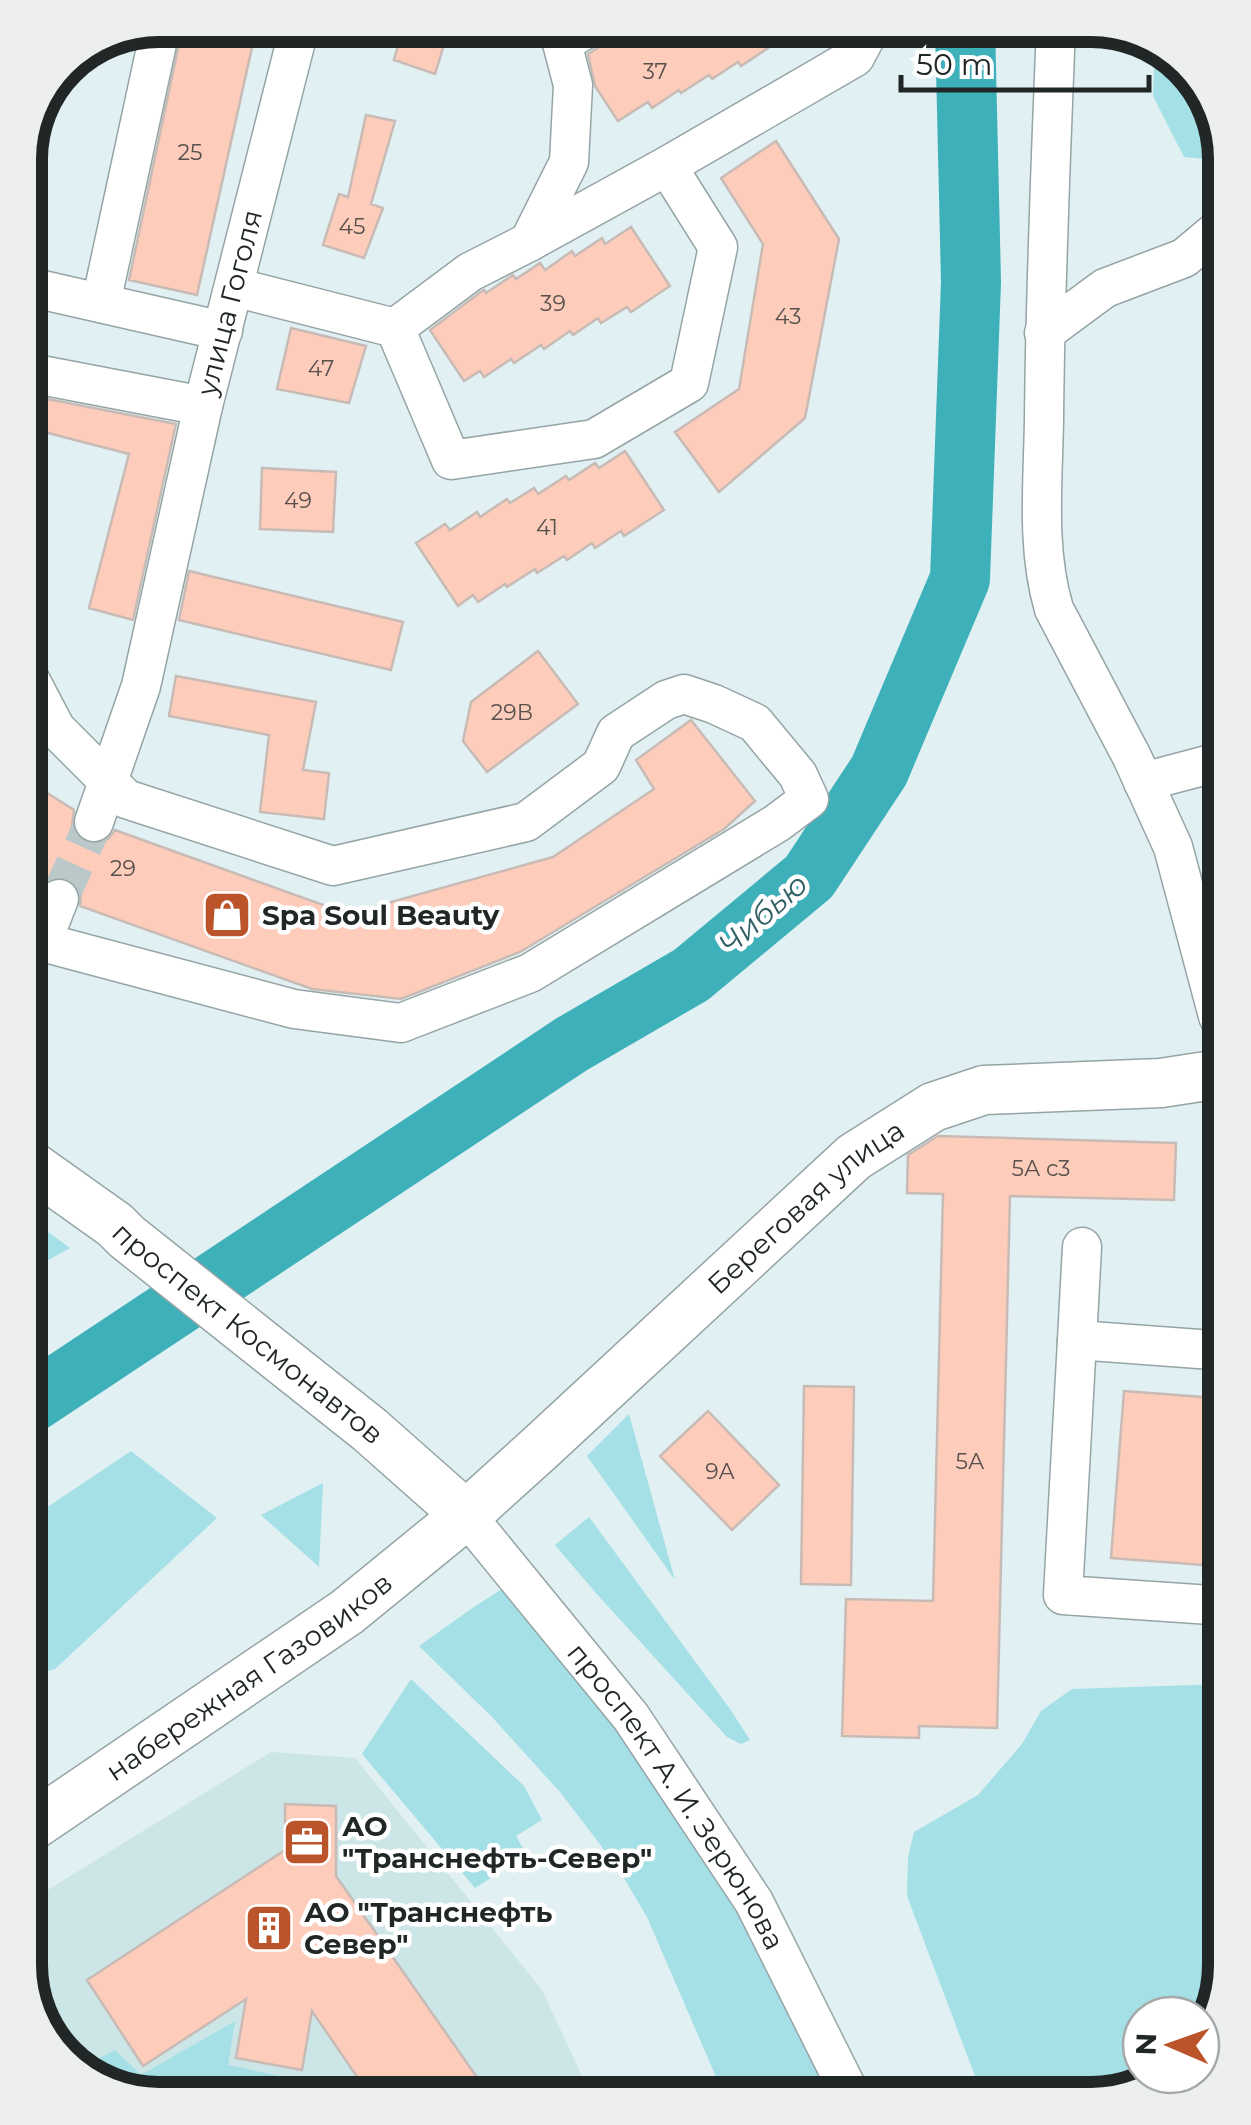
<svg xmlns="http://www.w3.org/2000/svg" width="1251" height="2125" font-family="Montserrat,sans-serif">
	<rect width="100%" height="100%" fill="#e1f0f2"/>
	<path fill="#cce5e7" d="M 271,1752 L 355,1758 L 542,1990 L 593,2100 L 151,2100 L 85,2078 L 39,2025 L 25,1966 L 25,1904 Z"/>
	<path fill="#a4e0e6" d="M 1155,44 L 1167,48 L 1212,100 L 1226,161 L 1184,157 L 1153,96 Z
		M 25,1215 L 70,1248 L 25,1273 Z
		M 629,1414 L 675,1580 L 587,1456 Z
		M 131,1451 L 217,1518 L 55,1669 L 25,1677 L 25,1522 Z
		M 323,1483 L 323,1484 L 319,1567 L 261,1515 Z
		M 589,1517 L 730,1709 L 750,1740 L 741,1744 L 727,1737 L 595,1592 L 555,1545 Z
		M 505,1587 L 610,1714 L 730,1897 L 829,2081 L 830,2100 L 726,2100 L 647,1917 L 618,1868 L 560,1792 L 491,1716 L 419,1646 L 471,1609 Z
		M 411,1679 L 524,1786 L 542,1820 L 516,1836 L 527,1855 L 475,1888 L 362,1754 Z
		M 1226,1684 L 1226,1966 L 1204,2040 L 1201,2042 L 1201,2015 L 1141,2015 L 1141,2075 L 1164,2075 L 1151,2086 L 1092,2100 L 984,2100 L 907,1896 L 908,1857 L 914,1832 L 978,1795 L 1022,1744 L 1041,1711 L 1072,1689 Z
		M 235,2021 L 228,2065 L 295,2079 L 282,2100 L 195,2100 L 184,2076 L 141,2097 L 91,2080 L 84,2066 L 115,2050 L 141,2075 Z"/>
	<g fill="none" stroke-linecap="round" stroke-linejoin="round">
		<path stroke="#3db0ba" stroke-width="60" d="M 25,1407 L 572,1044 L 691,975 L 809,877 L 879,771 L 960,579 L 971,282 L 965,25"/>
	</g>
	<path fill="#fdccbb" stroke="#c8bbb6" stroke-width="2.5" d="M 183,25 L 257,25 L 197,295 L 129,280 Z
		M 404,25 L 450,25 L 435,74 L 394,60 Z
		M 641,25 L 803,25 L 741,66 L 738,62 L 712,79 L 709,75 L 681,93 L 679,90 L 652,108 L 648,102 L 618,121 L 595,86 L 588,54 L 604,44 L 619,30 L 624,37 Z
		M 366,115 L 395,121 L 371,204 L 383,208 L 364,258 L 323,245 L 339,194 L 348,197 Z
		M 776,141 L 839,239 L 805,418 L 719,492 L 675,432 L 739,389 L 763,244 L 721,178 Z
		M 631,227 L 670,286 L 631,312 L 627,307 L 601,323 L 598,318 L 573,335 L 570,331 L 544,349 L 541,345 L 514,363 L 511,359 L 484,377 L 480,371 L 464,381 L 430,330 L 482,291 L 484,290 L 486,293 L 513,275 L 516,279 L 540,263 L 545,270 L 572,251 L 575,256 L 602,238 L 605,244 Z
		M 291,328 L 366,346 L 349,403 L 277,389 Z
		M 37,397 L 176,424 L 133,620 L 89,608 L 129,454 L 29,428 Z
		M 625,451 L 664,510 L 624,536 L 621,531 L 595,548 L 592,543 L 567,560 L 564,556 L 537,573 L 535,569 L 507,587 L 505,584 L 478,602 L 473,595 L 458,606 L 416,543 L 445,524 L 450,530 L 477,512 L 480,517 L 507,499 L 510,503 L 534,488 L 538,494 L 566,476 L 569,480 L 595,463 L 599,468 Z
		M 262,468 L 336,472 L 333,532 L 260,529 Z
		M 189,571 L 403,622 L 391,670 L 179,620 Z
		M 538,651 L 578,704 L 487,772 L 463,741 L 471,702 Z
		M 176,676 L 316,702 L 303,770 L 329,773 L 324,819 L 260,812 L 269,735 L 169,716 Z
		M 691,720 L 755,801 L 724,829 L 520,952 L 401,999 L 312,989 L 80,906 L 81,895 L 77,886 L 66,878 L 55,877 L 46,881 L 40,888 L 25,879 L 25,779 L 74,810 L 72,827 L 78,837 L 86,843 L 99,844 L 109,838 L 115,830 L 348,914 L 553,857 L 654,789 L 636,760 Z
		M 938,1136 L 1176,1143 L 1174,1200 L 1010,1196 L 997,1728 L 919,1726 L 919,1738 L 842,1736 L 846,1599 L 933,1601 L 943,1194 L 907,1193 L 908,1155 Z
		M 804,1386 L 854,1387 L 851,1585 L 801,1584 Z
		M 1124,1391 L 1216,1398 L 1210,1478 L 1226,1479 L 1226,1525 L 1206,1524 L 1203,1565 L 1111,1558 Z
		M 708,1411 L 779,1485 L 732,1530 L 660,1456 Z
		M 285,1804 L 336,1806 L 336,1876 L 483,2086 L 470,2100 L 373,2100 L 312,2011 L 302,2070 L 236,2058 L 246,1999 L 143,2066 L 87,1980 L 285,1850 Z"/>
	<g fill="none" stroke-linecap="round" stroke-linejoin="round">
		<path stroke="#bbc8c9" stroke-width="38" stroke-dasharray="38 19" stroke-linecap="butt" d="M 59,899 L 94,822"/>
		<g stroke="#95a4a5" stroke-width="41">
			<g id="minor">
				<path d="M 1056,25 C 1051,157 1045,289 1044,420 C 1043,483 1036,549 1054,609 L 1132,757 L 1173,847 L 1218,1016 L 1226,1032"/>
				<path d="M 529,242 L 667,166"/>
				<path d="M 25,286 L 223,331"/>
				<path d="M 234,287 L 395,328 L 470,272 L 529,242 L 569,162 L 573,85 L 562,43 L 593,25"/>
				<path d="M 101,303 L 161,25"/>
				<path d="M 395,328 L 451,460 L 594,439 L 689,383 L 718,247 L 667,166 L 855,57 L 872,25"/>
				<path d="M 1044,333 L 1105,288 L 1184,258 L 1226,223"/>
				<path id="s1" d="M 25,372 L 203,406 L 300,25"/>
				<path d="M 1143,782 L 1226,760"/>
				<path d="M 94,822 L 141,686 L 203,406"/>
				<path d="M 25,935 L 42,942 L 294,1009 L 401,1023 L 530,973 L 777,823 L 809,799 L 798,775 L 755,723 L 714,704 L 684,694 L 666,700 L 616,733 L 601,766 L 526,822 L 333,866 L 126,799 L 56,729 L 25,670"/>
				<path d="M 42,942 L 59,899"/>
				<path d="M 1077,1340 L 1082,1247"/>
				<path id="s2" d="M 466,1515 L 631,1717 L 754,1902 L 853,2100"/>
				<path d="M 1226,1606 L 1063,1595 L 1077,1340 L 1226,1351"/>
			</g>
		</g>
		<g stroke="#95a4a5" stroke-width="51">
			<g id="major">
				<path id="s3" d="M 25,1161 L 115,1225 L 127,1237 L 370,1430 L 466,1515"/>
				<path id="s4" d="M 25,1831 L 347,1612 L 466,1515 L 540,1448 L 854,1157 L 933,1107 L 984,1090 L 1161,1083 L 1226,1073"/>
			</g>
		</g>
		<use href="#minor" stroke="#fff" stroke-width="38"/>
		<use href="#major" stroke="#fff" stroke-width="48"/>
	</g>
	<defs>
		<g id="shop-square" transform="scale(2.5)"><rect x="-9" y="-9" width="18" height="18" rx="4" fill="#bb532b" stroke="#fff"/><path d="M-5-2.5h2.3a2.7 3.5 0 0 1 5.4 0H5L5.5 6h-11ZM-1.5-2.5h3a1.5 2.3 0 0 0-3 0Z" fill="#fff"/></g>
		<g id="office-square" transform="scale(2.5)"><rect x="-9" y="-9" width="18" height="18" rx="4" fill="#bb532b" stroke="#fff"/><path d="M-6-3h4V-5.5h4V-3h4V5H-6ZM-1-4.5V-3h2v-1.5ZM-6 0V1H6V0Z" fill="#fff"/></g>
		<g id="building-square" transform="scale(2.5)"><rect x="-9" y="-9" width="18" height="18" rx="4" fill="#bb532b" stroke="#fff"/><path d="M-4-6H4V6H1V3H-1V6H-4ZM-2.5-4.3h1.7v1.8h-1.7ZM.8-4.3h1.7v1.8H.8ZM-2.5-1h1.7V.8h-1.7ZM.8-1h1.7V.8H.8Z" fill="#fff"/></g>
	</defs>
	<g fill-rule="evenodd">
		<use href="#shop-square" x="227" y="915"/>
		<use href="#office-square" x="307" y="1842"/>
		<use href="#building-square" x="269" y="1928"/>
	</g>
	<g text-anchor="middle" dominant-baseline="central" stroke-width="9" stroke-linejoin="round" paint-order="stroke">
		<g font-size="22" fill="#58504c">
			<text x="655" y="71">37</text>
			<text x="190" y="152">25</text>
			<text x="352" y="226">45</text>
			<text x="553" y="303">39</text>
			<text x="788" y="316">43</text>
			<text x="321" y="368">47</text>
			<text x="298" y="500">49</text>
			<text x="547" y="527">41</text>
			<text x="512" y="712">29В</text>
			<text x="123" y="868">29</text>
			<text x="1041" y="1168">5А с3</text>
			<text x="970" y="1461">5А</text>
			<text x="720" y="1471">9А</text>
		</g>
		<g font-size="28" fill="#212727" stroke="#fff">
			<text stroke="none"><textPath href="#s1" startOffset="288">улица Гоголя</textPath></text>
			<text stroke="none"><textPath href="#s4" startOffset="1002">Береговая улица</textPath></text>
			<text stroke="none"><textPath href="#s3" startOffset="282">проспект Космонавтов</textPath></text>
			<text stroke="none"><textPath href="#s4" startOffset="272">набережная Газовиков</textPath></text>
			<text stroke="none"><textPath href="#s2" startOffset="352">проспект А. И. Зерюнова</textPath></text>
		</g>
		<g font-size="28" font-weight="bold" fill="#212727" stroke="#fff" text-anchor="start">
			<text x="262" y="915">Spa Soul Beauty</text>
			<text x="342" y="1826">АО<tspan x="342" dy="32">"Транснефть-Север"</tspan></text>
			<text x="304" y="1912">АО "Транснефть<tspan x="304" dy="32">Север"</tspan></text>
		</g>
		<g font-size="30" font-style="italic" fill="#306064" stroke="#fff">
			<text transform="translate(763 914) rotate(-41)">Чибью</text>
		</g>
	</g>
	<path d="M0 0H1251V2125H0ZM159 42H1091A117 117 0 0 1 1208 159V1965A117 117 0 0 1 1091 2082H159A117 117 0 0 1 42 1965V159A117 117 0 0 1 159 42Z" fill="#edeeee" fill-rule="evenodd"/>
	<path fill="none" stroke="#212727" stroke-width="12" d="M159 42H1091A117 117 0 0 1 1208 159V1965A117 117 0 0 1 1091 2082H159A117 117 0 0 1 42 1965V159A117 117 0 0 1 159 42Z"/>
	<g transform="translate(1171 2045) rotate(272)"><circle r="48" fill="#ffffff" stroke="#a6a9a9" stroke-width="2.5"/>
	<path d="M0-8L18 38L0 25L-18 38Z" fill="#bb532b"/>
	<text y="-15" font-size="28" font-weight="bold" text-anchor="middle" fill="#212727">N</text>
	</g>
	<path d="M901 75v15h248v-15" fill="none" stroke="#212727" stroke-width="5"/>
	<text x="916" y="75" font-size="30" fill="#212727" stroke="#ffffff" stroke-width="8" paint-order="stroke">50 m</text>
</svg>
